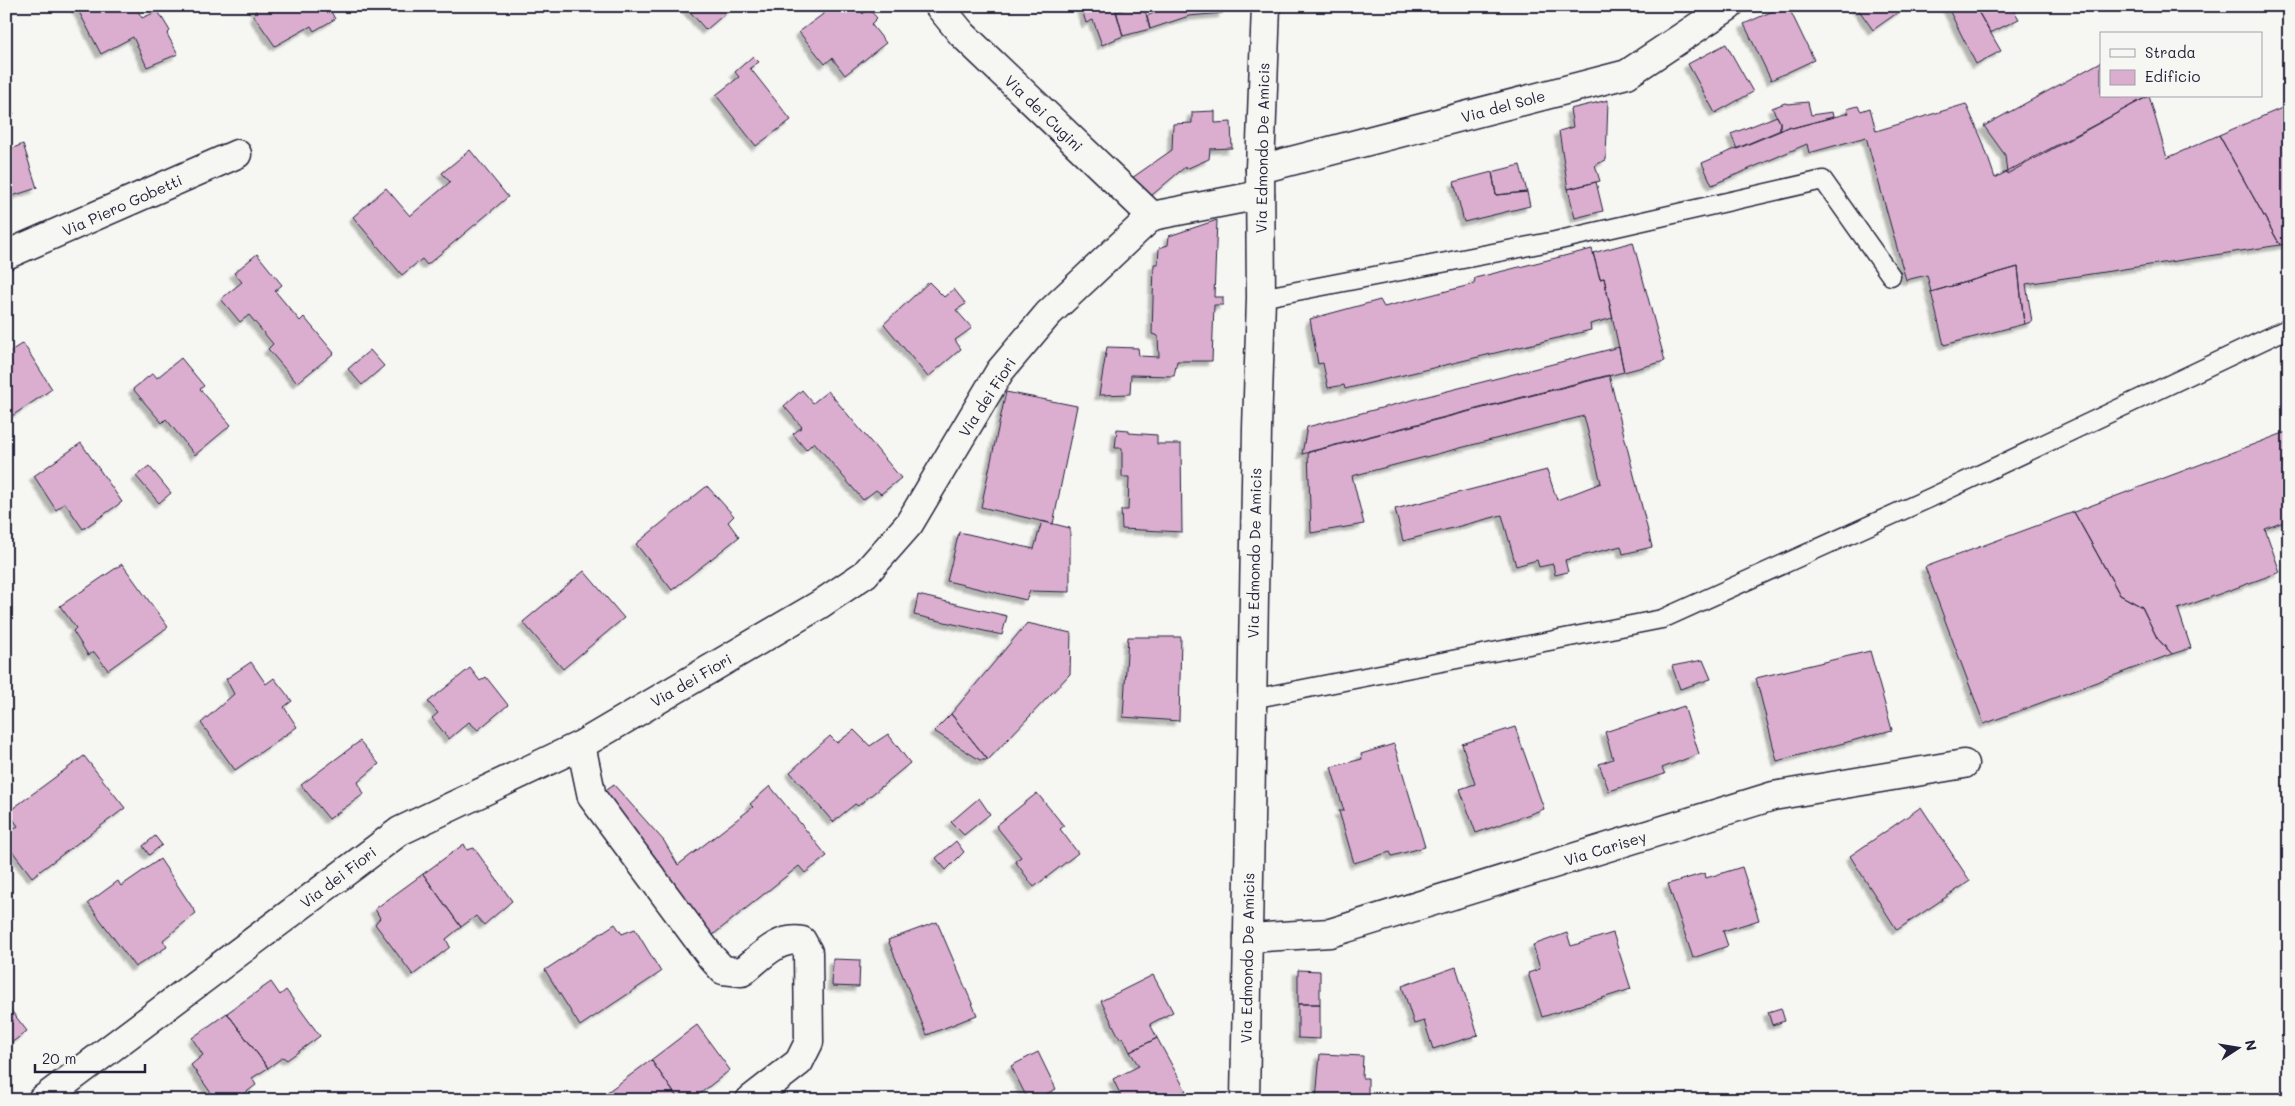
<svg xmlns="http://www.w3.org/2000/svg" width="2295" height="1106" font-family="Mali,sans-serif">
	<defs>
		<filter id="shadow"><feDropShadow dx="-4.5" dy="4.5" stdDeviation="1" flood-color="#0004"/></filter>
	</defs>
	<rect width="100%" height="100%" fill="#f6f6f2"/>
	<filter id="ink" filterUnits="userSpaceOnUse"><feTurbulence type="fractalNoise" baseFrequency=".02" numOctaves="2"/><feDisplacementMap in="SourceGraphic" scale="10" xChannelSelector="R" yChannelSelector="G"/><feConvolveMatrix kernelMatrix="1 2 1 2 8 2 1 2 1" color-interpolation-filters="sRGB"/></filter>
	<g filter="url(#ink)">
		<path fill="#dbaed0" stroke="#22223b" filter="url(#shadow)" d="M 76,6 L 135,6 L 142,18 L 158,11 L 170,31 L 167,34 L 178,54 L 147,67 L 133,37 L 101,54 Z
			M 253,6 L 328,6 L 335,19 L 314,31 L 311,26 L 275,46 L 254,16 L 257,13 Z
			M 685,6 L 734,6 L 706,30 Z
			M 834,6 L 856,6 L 863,14 L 868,8 L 877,18 L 871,24 L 886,43 L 845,75 L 832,58 L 825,64 L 799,32 Z
			M 1081,6 L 1115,6 L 1123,36 L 1102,45 L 1093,20 L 1086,23 Z
			M 1133,6 L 1144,6 L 1150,29 L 1123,36 L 1116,12 Z
			M 1169,6 L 1175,9 L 1188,8 L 1188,6 L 1223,6 L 1223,13 L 1189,16 L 1150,29 L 1147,16 Z
			M 1784,6 L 1788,6 L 1814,60 L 1771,80 L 1744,24 Z
			M 1856,6 L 1907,6 L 1873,30 Z
			M 1947,6 L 1975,6 L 2001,51 L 1976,64 Z
			M 1975,6 L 2011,6 L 2019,19 L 1990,33 Z
			M 1726,44 L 1753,92 L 1715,113 L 1688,64 Z
			M 753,56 L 759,62 L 750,68 L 791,120 L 756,146 L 716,95 L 739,77 L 735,72 Z
			M 2101,62 L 2101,96 L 2148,96 L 2007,174 L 2005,155 L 1984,126 Z
			M 2149,96 L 2167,158 L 2219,135 L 2280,245 L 2026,284 L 2032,322 L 2024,324 L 2018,267 L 1931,292 L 1927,275 L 1906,280 L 1866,137 L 1809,153 L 1807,144 L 1712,185 L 1702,163 L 1790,126 L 1792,128 L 1849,113 L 1847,109 L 1858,106 L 1861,111 L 1870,108 L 1876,131 L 1966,104 L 1982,140 L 1995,178 Z
			M 6,98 L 14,114 L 6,117 Z
			M 1608,100 L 1606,160 L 1595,165 L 1600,181 L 1568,189 L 1559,131 L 1573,127 L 1570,109 Z
			M 1808,102 L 1811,115 L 1832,112 L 1833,117 L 1792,128 L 1790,126 L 1780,131 L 1780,122 L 1772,108 L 1785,103 L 1788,104 Z
			M 2289,105 L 2289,243 L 2280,245 L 2219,135 Z
			M 1215,111 L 1215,123 L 1231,122 L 1232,148 L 1210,149 L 1209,159 L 1186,169 L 1185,167 L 1151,196 L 1132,178 L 1172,150 L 1173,124 L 1192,123 L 1192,112 Z
			M 1777,116 L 1780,122 L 1780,131 L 1737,149 L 1731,134 Z
			M 23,144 L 37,188 L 6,198 L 6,151 Z
			M 470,150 L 508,197 L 427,265 L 422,259 L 402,275 L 353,217 L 386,188 L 410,216 L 450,182 L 442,173 Z
			M 1520,165 L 1527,192 L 1496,195 L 1492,172 Z
			M 1492,172 L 1496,195 L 1527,192 L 1530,206 L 1464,222 L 1454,182 Z
			M 1596,182 L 1603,211 L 1575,218 L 1568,189 Z
			M 1217,220 L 1214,297 L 1223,297 L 1223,305 L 1214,305 L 1212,361 L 1177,361 L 1174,376 L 1131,375 L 1130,394 L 1099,395 L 1107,347 L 1138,348 L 1139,356 L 1159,357 L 1158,336 L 1152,334 L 1154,264 L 1158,264 L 1159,248 L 1168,245 L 1169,236 Z
			M 1633,242 L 1665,361 L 1624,372 L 1604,278 L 1600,279 L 1593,253 Z
			M 1592,249 L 1600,279 L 1604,278 L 1613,318 L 1590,324 L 1591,330 L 1345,389 L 1344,385 L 1328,388 L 1323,363 L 1318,364 L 1310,319 L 1380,300 L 1384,307 L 1474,284 L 1475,278 Z
			M 257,254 L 282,285 L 275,291 L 300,321 L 304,317 L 334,353 L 297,383 L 268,349 L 273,344 L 249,315 L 240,322 L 221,299 L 242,282 L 234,273 Z
			M 2018,267 L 2024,324 L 1944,345 L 1931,292 Z
			M 929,282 L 944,297 L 954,289 L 966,304 L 956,310 L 972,328 L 955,340 L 961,349 L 928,377 L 884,324 Z
			M 23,343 L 52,389 L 6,420 L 6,354 Z
			M 1619,347 L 1624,372 L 1302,454 L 1307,427 Z
			M 370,350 L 384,366 L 362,385 L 348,369 Z
			M 181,358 L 204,386 L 200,389 L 231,425 L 195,455 L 166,419 L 162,423 L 133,389 L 153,373 L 157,378 Z
			M 1609,375 L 1652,547 L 1623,554 L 1621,546 L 1565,560 L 1568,572 L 1555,575 L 1553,564 L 1539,567 L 1537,560 L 1516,566 L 1502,515 L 1403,541 L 1395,509 L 1547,470 L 1557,500 L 1601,483 L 1584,416 L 1352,476 L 1364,524 L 1311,533 L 1308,452 Z
			M 802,390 L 813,403 L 828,391 L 901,478 L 881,494 L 876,490 L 863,500 L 814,442 L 806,450 L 793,434 L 802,427 L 784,406 Z
			M 1006,392 L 1077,406 L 1053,524 L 981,507 Z
			M 1117,429 L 1129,430 L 1129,433 L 1157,435 L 1157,444 L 1181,444 L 1182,532 L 1122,529 L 1121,510 L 1128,510 L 1129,477 L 1122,477 L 1122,448 L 1115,448 Z
			M 2289,431 L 2289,520 L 2265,529 L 2280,572 L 2178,609 L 2191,648 L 2172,654 L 2157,638 L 2142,607 L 2120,595 L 2074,512 Z
			M 81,443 L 122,502 L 83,529 L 65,503 L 56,510 L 34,476 Z
			M 149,466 L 171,493 L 159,503 L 136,476 Z
			M 707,486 L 734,516 L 728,522 L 739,537 L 672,590 L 636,544 Z
			M 2074,512 L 2120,595 L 2142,607 L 2157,638 L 2172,654 L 1984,724 L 1925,567 Z
			M 1042,521 L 1070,528 L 1070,592 L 1030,591 L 1026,600 L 947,581 L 959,532 L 1034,549 Z
			M 122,564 L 168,627 L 108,670 L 94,652 L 88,655 L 73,631 L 76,628 L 60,606 Z
			M 584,571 L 624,618 L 563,669 L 523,622 Z
			M 918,595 L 1007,616 L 1002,635 L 914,615 Z
			M 1027,623 L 1071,633 L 1070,674 L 988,760 L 951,714 Z
			M 1128,637 L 1181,637 L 1179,721 L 1123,717 Z
			M 1870,651 L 1892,730 L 1777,761 L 1756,678 Z
			M 1703,660 L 1711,679 L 1680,689 L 1672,666 Z
			M 251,662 L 266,684 L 274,678 L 292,701 L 284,707 L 297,727 L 235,770 L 201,723 L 234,694 L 226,679 Z
			M 470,668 L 480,681 L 486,677 L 508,705 L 478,730 L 469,722 L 449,739 L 432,718 L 438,713 L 428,702 Z
			M 1684,706 L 1699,754 L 1662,768 L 1665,774 L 1609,791 L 1599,764 L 1613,759 L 1605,732 Z
			M 951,714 L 988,760 L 980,760 L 934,731 Z
			M 1515,727 L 1544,809 L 1476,833 L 1460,789 L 1475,784 L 1462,744 Z
			M 854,730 L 870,746 L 888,734 L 910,763 L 858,806 L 855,804 L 833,822 L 790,772 L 830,736 L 837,743 Z
			M 360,741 L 379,764 L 358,782 L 364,794 L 329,819 L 301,785 Z
			M 1394,744 L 1425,847 L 1392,856 L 1390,852 L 1354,863 L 1339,811 L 1344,811 L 1331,767 L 1362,759 L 1361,754 Z
			M 84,756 L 125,808 L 32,877 L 6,843 L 6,835 L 18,826 L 8,812 Z
			M 614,785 L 664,841 L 678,865 L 753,807 L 750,804 L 770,786 L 827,856 L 805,873 L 799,866 L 709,938 L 598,796 Z
			M 1037,793 L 1064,826 L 1060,829 L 1078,853 L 1034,887 L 1015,861 L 1021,857 L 996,826 Z
			M 979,798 L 990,814 L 964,835 L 951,822 Z
			M 1921,807 L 1970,881 L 1897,930 L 1850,856 Z
			M 155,836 L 162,845 L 149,855 L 143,846 Z
			M 956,841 L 964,852 L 946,870 L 936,858 Z
			M 464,844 L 467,850 L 474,848 L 512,901 L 484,925 L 476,916 L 461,927 L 423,874 Z
			M 160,859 L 196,913 L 163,940 L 167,947 L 135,967 L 88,903 L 118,881 L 121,886 Z
			M 1742,867 L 1759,920 L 1723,931 L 1728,946 L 1693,958 L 1668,884 L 1705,873 L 1706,878 Z
			M 423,874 L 461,927 L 446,939 L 450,947 L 413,975 L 375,924 L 380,918 L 375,909 Z
			M 937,922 L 977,1015 L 927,1035 L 888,940 Z
			M 615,924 L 622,934 L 635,929 L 661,972 L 580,1026 L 545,970 Z
			M 1567,933 L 1571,946 L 1613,933 L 1631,989 L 1542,1017 L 1528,973 L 1540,969 L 1533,945 Z
			M 833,959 L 860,960 L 859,987 L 832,986 Z
			M 1456,967 L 1478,1035 L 1433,1049 L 1424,1021 L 1414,1024 L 1402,986 Z
			M 1298,970 L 1320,971 L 1320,1004 L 1298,1004 Z
			M 1153,975 L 1173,1012 L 1150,1024 L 1157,1038 L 1130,1052 L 1123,1037 L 1120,1039 L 1101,1001 Z
			M 271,982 L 280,995 L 286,990 L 320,1036 L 287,1060 L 283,1057 L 268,1068 L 227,1013 Z
			M 6,1004 L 27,1031 L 6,1047 Z
			M 1298,1004 L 1320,1004 L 1320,1039 L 1298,1038 Z
			M 1781,1008 L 1785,1021 L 1772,1025 L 1768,1012 Z
			M 227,1013 L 268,1068 L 252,1078 L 256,1085 L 236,1100 L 216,1100 L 191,1065 L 203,1055 L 192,1038 Z
			M 697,1025 L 730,1070 L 692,1100 L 679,1100 L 651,1060 Z
			M 1157,1038 L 1186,1091 L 1168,1100 L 1123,1100 L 1113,1079 L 1139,1066 L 1130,1052 Z
			M 1038,1052 L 1056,1089 L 1034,1100 L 1028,1100 L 1011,1066 Z
			M 1320,1054 L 1363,1056 L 1362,1078 L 1368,1078 L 1368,1098 L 1361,1097 L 1361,1100 L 1316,1100 Z
			M 651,1060 L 679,1100 L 604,1100 L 602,1096 Z"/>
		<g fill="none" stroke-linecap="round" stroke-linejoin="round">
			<g stroke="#22223b" stroke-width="21">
				<path id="lane" d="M 1261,298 L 1555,241 L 1823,180 L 1891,276
					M 1252,699 L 1662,619 L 1932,497 L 2289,328"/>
			</g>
			<g stroke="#22223b" stroke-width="31">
				<path id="street" d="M 939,6 L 962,34 L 1152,216
					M 1260,169 L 1627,74 L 1729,6
					M 6,255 L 237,154
					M 581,745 L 592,797 L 711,957 L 723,970 L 742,972 C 760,958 778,936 802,941 L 808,952 L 809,1042 L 799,1062 L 750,1100
					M 1248,938 L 1330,933 L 1773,796 L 1964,764
					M 42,1100 L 400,831 L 581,745 L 819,605 L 865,574 L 909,524 L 1000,371 L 1048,314 L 1152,216 L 1260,195"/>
			</g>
			<g stroke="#22223b" stroke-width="31">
				<path id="secondary" d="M 1245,1100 L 1257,429 L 1261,298 L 1260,169 L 1266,6"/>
			</g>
			<use href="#lane" stroke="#f6f6f2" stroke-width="18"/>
			<use href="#street" stroke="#f6f6f2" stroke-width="28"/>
			<use href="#secondary" stroke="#f6f6f2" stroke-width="28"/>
		</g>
	</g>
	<g text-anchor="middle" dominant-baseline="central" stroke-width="5" stroke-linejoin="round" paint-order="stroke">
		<g font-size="15" fill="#22223b" stroke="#f6f6f2">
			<text transform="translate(1503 106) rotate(-15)">Via del Sole</text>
			<text transform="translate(1044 113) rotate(44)">Via dei Cugini</text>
			<text transform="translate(1262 148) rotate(-89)">Via Edmondo De Amicis</text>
			<text transform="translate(122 205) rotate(-24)">Via Piero Gobetti</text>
			<text transform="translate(987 397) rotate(-57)">Via dei Fiori</text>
			<text transform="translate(1254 553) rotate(-89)">Via Edmondo De Amicis</text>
			<text transform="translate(691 680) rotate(-30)">Via dei Fiori</text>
			<text transform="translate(1605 848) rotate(-17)">Via Carisey</text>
			<text transform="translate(338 877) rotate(-37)">Via dei Fiori</text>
			<text transform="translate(1247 958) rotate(-89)">Via Edmondo De Amicis</text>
		</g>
	</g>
	<rect width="2295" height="1106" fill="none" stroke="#f6f6f2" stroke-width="25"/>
	<rect x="12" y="12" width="2270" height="1081" fill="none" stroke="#22223b" stroke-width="2" filter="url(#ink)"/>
	<rect x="2100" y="32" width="162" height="65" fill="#f6f6f2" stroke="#a1a1a9"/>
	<rect x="2110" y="49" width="25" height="8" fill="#f6f6f2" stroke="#a1a1a9"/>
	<text x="2145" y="58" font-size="15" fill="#22223b">Strada</text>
	<rect x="2110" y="70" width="25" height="15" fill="#dbaed0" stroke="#a1a1a9"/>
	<text x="2145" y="82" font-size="15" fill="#22223b">Edificio</text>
	<g transform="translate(2238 1048) rotate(78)" stroke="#f6f6f2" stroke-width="4" paint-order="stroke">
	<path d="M0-4L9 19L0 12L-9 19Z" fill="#22223b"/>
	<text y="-8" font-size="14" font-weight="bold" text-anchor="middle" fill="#22223b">N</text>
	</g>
	<path d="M35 1064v8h110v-8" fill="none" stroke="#22223b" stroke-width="2.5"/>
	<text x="42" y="1064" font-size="15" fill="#22223b" stroke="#f6f6f2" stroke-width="4" paint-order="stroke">20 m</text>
</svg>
